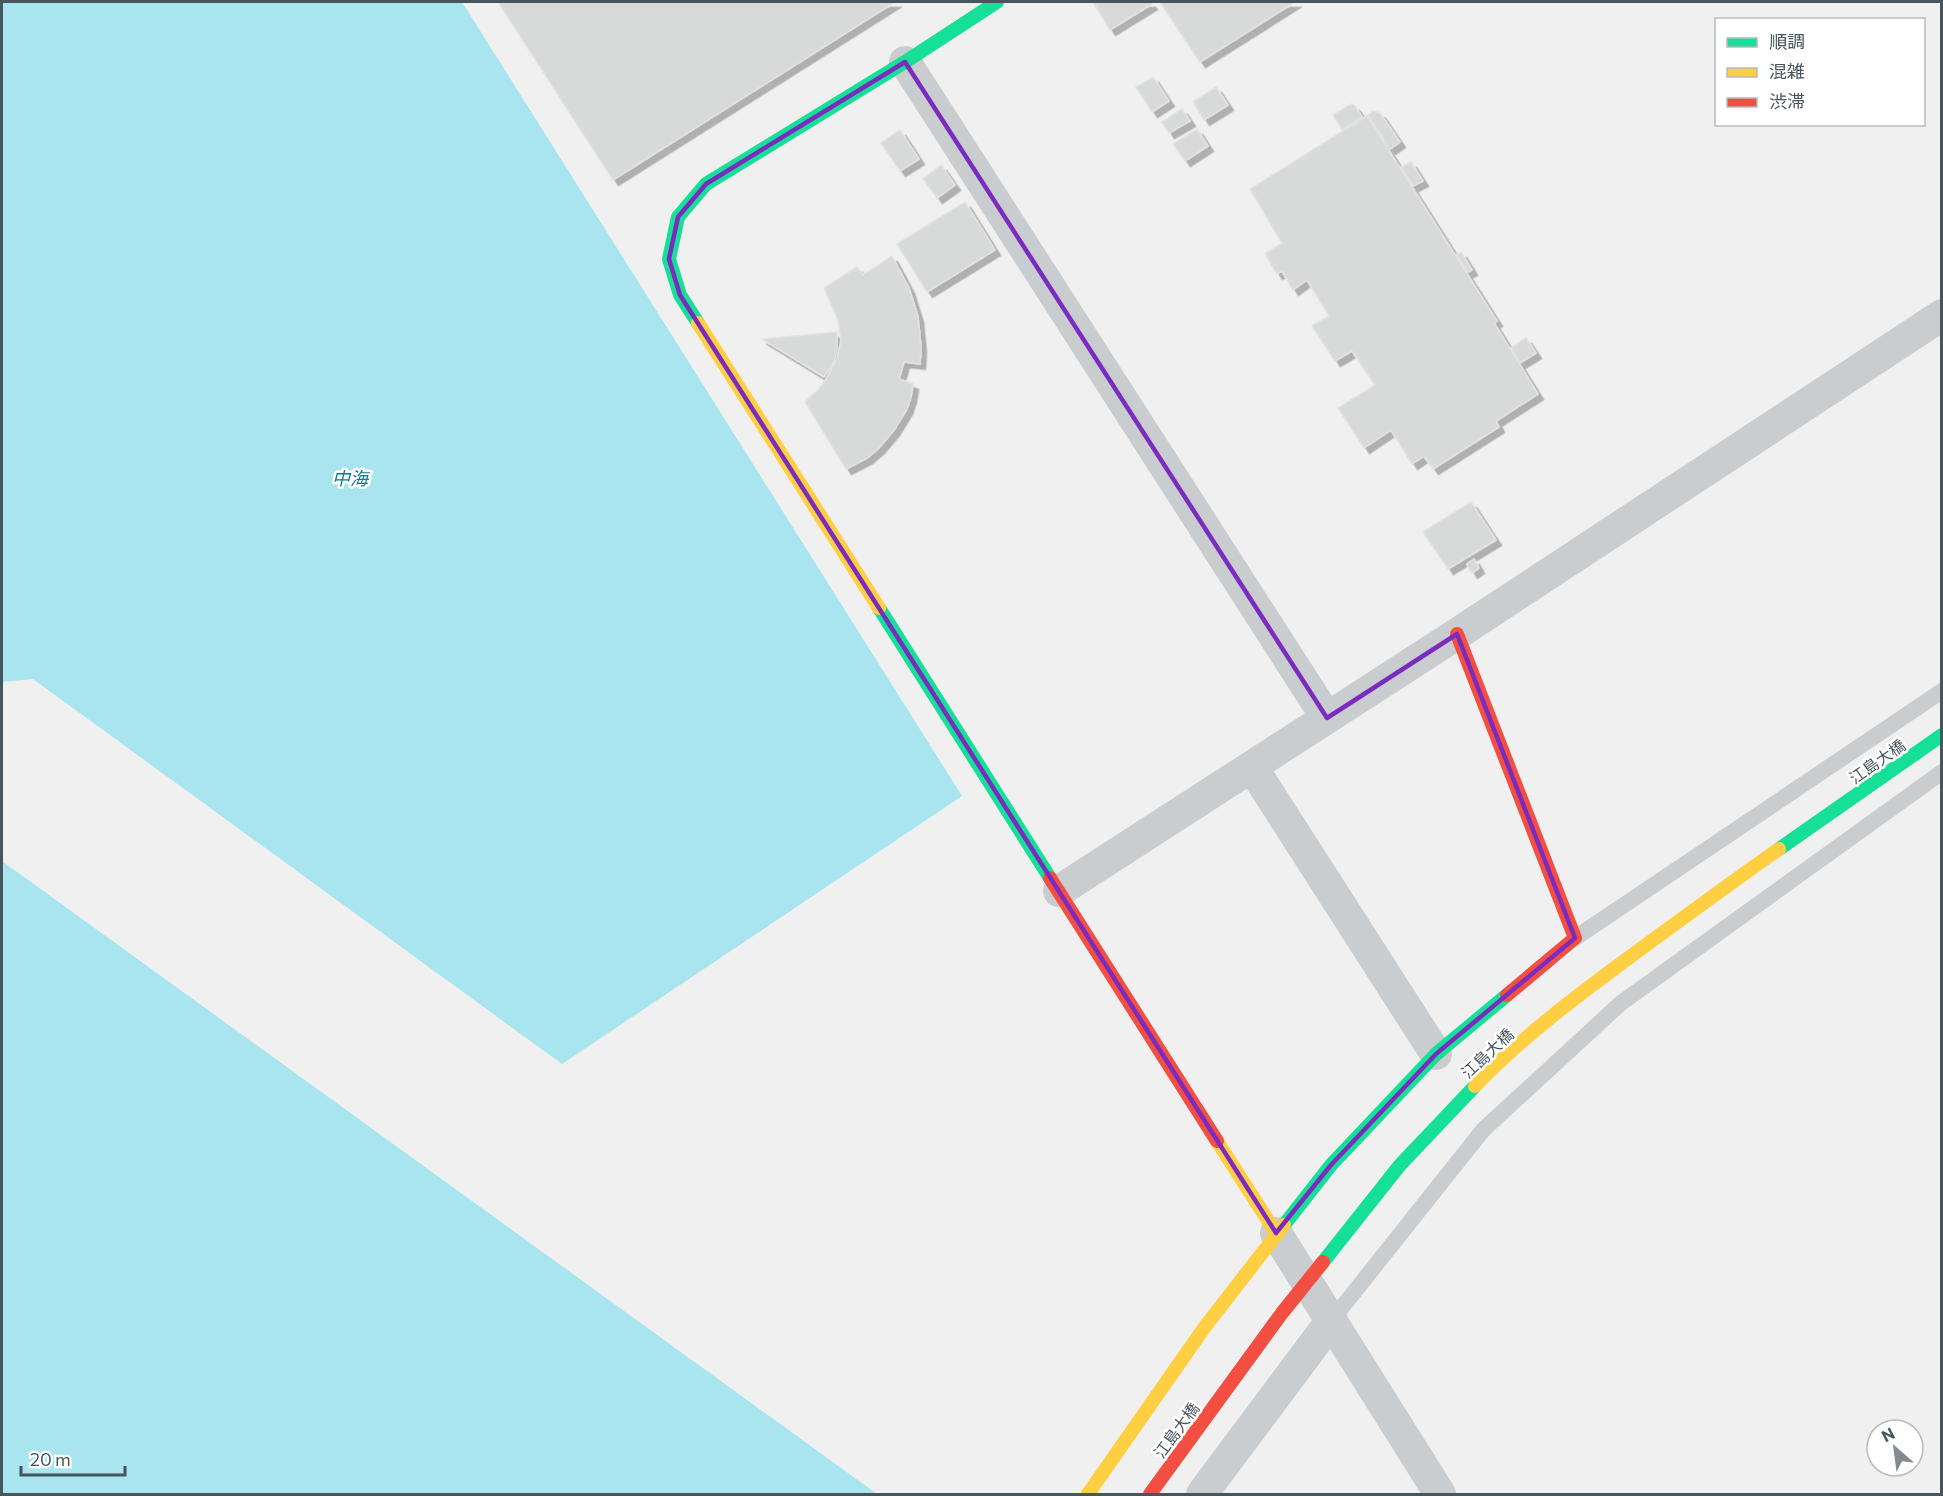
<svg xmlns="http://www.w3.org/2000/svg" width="1943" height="1496" font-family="Commissioner,'Noto Sans JP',sans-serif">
	<defs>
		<filter id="shadow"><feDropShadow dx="5.5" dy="5.5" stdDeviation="0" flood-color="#0004"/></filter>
	</defs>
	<rect width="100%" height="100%" fill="#f1f0f0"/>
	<path fill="#a9e5ef" d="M 2,2 L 462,2 L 962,796 L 562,1064 L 33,679 L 2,682 Z
		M 2,861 L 877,1494 L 2,1494 Z"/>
	<path fill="#d8d9d9" stroke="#e2e2e3" stroke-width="1.5" filter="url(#shadow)" d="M 498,2 L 895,2 L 613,180 Z
		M 1093,2 L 1150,2 L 1152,4 L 1110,30 Z
		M 1160,2 L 1295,2 L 1200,62 Z
		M 1153,77 L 1169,101 L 1152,112 L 1136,87 Z
		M 1216,87 L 1228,105 L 1204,120 L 1193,102 Z
		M 1351,104 L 1355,106 L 1362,117 L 1342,130 L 1333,115 Z
		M 1182,109 L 1190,121 L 1169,133 L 1162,122 Z
		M 1373,111 L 1380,113 L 1400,142 L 1390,149 L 1368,115 Z
		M 1367,116 L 1497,321 L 1494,323 L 1538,394 L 1496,421 L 1499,427 L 1433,469 L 1424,456 L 1412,464 L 1391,430 L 1364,448 L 1338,408 L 1375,385 L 1352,351 L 1335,361 L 1312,326 L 1329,316 L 1307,280 L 1293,290 L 1282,271 L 1277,274 L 1265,254 L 1282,243 L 1250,189 Z
		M 1197,129 L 1208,146 L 1185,161 L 1173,144 Z
		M 900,130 L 919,159 L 900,171 L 881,143 Z
		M 1411,162 L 1423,181 L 1413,186 L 1401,167 Z
		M 941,165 L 955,185 L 937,198 L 923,179 Z
		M 965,202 L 995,250 L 927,292 L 897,244 Z
		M 1461,252 L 1472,270 L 1468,272 L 1456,255 Z
		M 892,256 L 909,288 L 918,317 L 921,347 L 920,364 L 904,362 L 899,379 L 913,384 L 911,397 L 907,409 L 894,430 L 879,448 L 867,458 L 846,469 L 805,402 L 819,389 L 826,379 L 837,359 L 841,341 L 838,320 L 824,288 L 857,267 L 863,275 Z
		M 837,332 L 837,348 L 834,362 L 824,377 L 762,339 Z
		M 1526,338 L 1536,353 L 1520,363 L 1511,348 Z
		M 1471,502 L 1496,540 L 1448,569 L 1423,532 Z
		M 1474,559 L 1479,568 L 1472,573 L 1467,564 Z"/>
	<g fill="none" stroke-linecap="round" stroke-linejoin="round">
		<path stroke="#cacdcf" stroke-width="16" d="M 1575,938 L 1942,691
			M 1332,1320 L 1483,1130 L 1621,1003 L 1942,772"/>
		<path stroke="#cacdcf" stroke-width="32" d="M 905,62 L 1327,718
			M 1252,767 L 1436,1054
			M 1059,891 L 1457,634 L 1942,315
			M 1276,1233 L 1440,1494
			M 1202,1494 L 1332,1320"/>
		<path stroke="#16e098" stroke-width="14" d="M 698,323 L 680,295 L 669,259 L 678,217 L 706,184 L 905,62 L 997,2
			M 879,608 L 1050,878
			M 1284,1225 L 1331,1165 L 1436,1054 L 1507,995"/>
		<path stroke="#ffcf43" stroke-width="14" d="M 698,323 L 879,608
			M 1217,1141 L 1276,1233
			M 1088,1494 L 1204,1328 L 1284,1225"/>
		<path stroke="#f24e42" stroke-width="14" d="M 1457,634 L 1575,938 L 1507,995
			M 1050,878 L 1217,1141"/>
		<path stroke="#16e098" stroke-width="14" d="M 1779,849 L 1942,735
			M 1323,1262 L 1400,1165 L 1475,1086"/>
		<path stroke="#ffcf43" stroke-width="14" d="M 1475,1086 C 1518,1041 1569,1002 1619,965 C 1672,926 1725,887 1779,849"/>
		<path stroke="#f24e42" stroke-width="14" d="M 1150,1494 L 1282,1313 L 1323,1262"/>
	</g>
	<path fill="none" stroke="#7b2cbf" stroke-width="4.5" stroke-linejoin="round" d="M 905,62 L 1327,718 L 1457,634 L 1575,938 L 1436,1054 L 1331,1165 L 1276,1233 L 680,295 L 669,259 L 678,217 L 706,184 Z"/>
	<g text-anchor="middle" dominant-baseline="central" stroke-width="5" stroke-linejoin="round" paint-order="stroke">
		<g font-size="16" fill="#47555d" stroke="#fff">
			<text transform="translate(1877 761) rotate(-35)">江島大橋</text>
			<text transform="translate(1487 1053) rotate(-43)">江島大橋</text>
			<text transform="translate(1176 1430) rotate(-54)">江島大橋</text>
		</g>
		<g font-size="18" font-style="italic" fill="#0b7d8f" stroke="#fff">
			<text x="350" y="478">中海</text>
		</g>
	</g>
	<rect width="1943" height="1496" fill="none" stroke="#47555d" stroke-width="6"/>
	<rect x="1715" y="18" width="210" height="108" fill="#ffffff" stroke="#b5bbbe" stroke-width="1.5"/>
	<rect x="1727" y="38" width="30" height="9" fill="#16e098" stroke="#b5bbbe" stroke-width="1.5"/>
	<text x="1769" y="48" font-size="18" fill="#47555d">順調</text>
	<rect x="1727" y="68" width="30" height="9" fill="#ffcf43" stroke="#b5bbbe" stroke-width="1.5"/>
	<text x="1769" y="78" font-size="18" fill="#47555d">混雑</text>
	<rect x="1727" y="98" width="30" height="9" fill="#f24e42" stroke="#b5bbbe" stroke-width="1.5"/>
	<text x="1769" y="108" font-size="18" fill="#47555d">渋滞</text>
	<g transform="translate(1895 1448) rotate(332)"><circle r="28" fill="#ffffff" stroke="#b5bbbe" stroke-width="1.5"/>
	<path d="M0-4.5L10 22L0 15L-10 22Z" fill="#828b90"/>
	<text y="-9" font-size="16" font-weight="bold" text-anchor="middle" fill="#47555d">N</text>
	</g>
	<path d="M21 1466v9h104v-9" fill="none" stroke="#47555d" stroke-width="3"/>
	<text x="30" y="1466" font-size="18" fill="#47555d" stroke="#ffffff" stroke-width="4.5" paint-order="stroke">20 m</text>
</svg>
